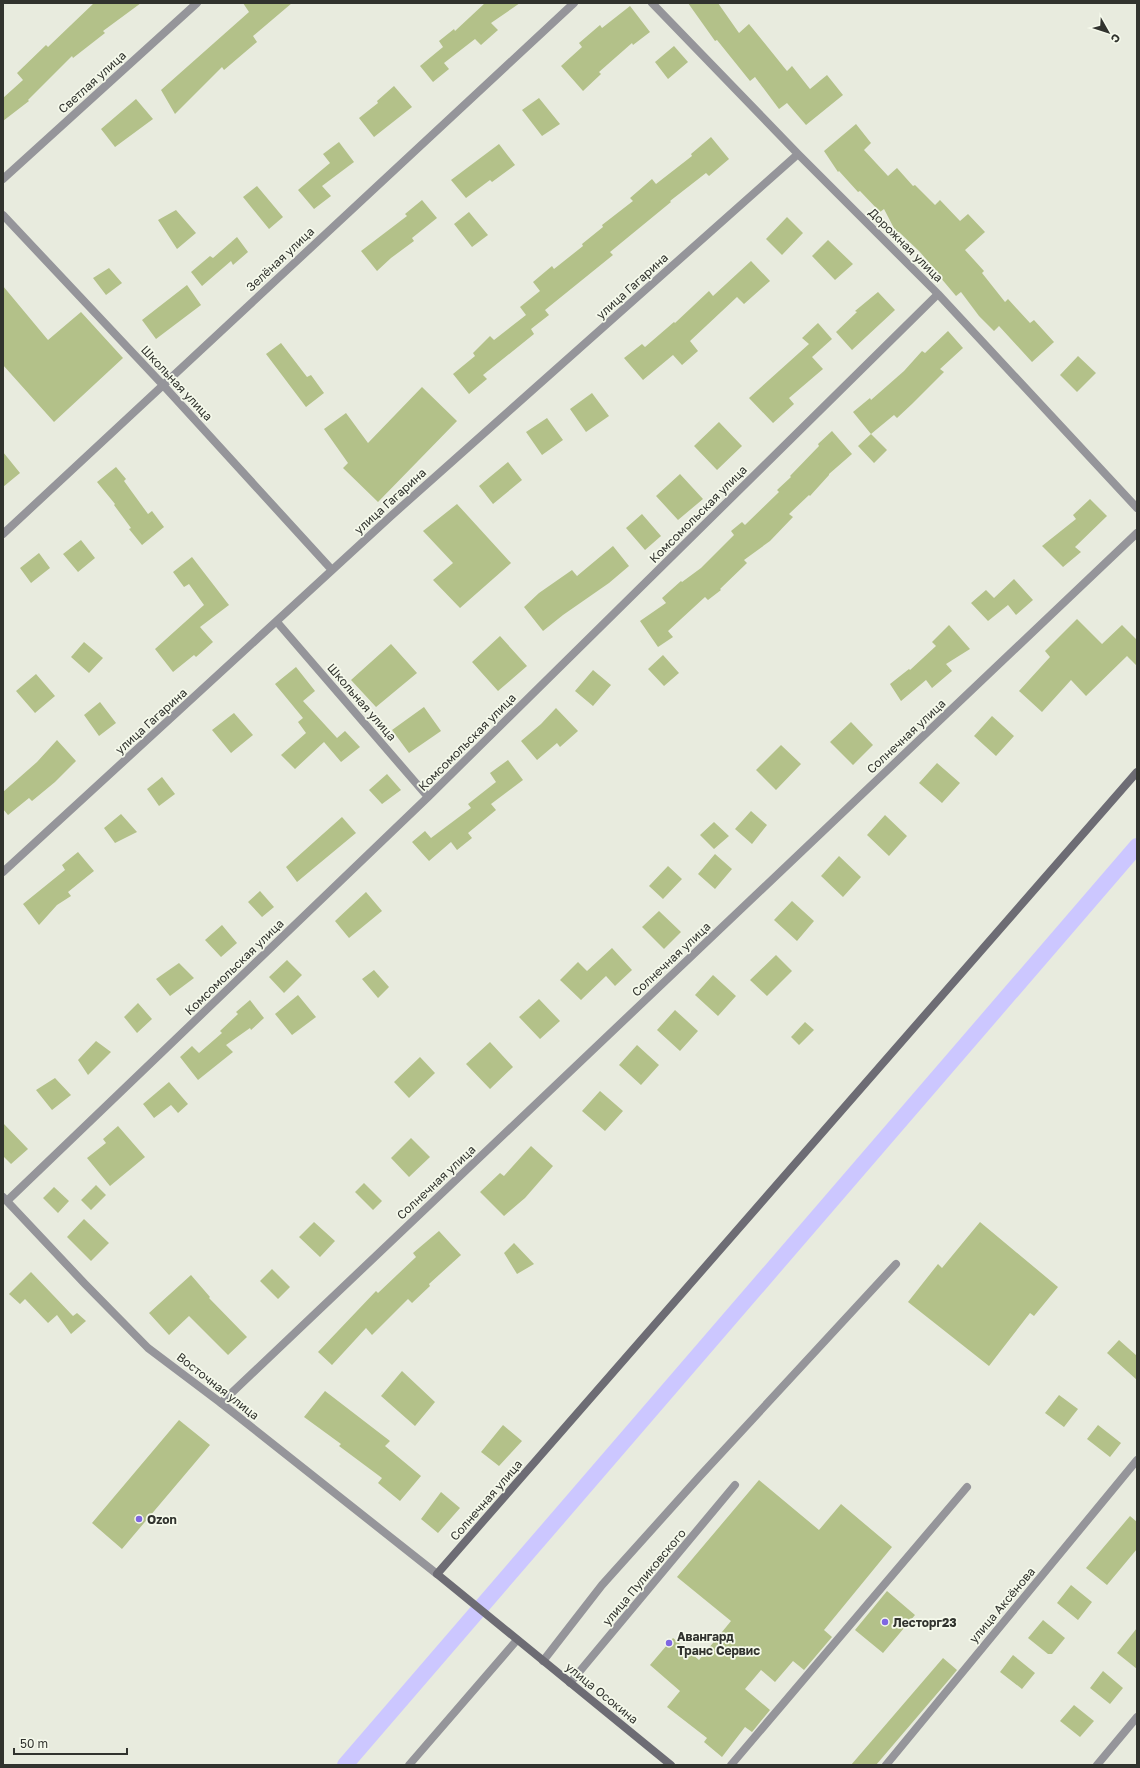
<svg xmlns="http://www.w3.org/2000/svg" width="1140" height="1768" font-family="'Golos Text',sans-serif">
	<rect width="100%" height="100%" fill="#e8ebde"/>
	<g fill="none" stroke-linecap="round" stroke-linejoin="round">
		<path stroke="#ccc7ff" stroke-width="16" d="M 345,1765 L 1137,846"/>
	</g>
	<path fill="#b3c189" d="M 94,3 L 141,3 L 103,31 L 105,33 L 73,58 L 72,56 L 28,100 L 29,101 L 3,121 L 3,98 L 23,80 L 17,73 L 46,45 L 48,47 Z
		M 243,3 L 292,3 L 253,36 L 257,42 L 224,70 L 222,67 L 175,114 L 161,90 L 249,12 Z
		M 485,3 L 520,3 L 491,23 L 498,30 L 481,45 L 475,39 L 444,63 L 449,69 L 433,82 L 420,66 L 443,47 L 439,41 L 454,29 L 455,31 Z
		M 688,3 L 718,3 L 739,33 L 749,24 L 787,71 L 792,66 L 810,89 L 827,75 L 843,95 L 806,125 L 787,103 L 779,109 L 755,77 L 750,81 L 717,40 L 715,41 Z
		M 630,6 L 650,32 L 633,45 L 632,43 L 599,72 L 601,74 L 583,91 L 561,66 L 582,47 L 579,43 L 600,25 L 602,28 Z
		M 674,46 L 688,62 L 668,79 L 655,62 Z
		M 394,86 L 412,107 L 374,137 L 359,118 L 378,103 L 377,101 Z
		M 539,98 L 560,124 L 542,136 L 522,110 Z
		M 136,99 L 153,119 L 115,147 L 101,129 Z
		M 856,124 L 871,143 L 864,150 L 888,176 L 897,168 L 913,186 L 915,185 L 935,205 L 940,200 L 960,221 L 968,214 L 985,232 L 965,250 L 984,271 L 982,273 L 1005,302 L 1008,299 L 1030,323 L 1034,320 L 1054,342 L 1032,362 L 999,326 L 994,331 L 979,316 L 961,292 L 956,296 L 940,277 L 941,276 L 919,251 L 899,232 L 897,234 L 884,209 L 880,212 L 860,191 L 858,192 L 839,171 L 838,172 L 824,151 Z
		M 711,137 L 729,159 L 709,176 L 706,173 L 670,201 L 671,202 L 610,252 L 613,255 L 545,310 L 549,315 L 531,329 L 534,334 L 483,375 L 487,379 L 469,394 L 453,374 L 475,356 L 473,353 L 490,336 L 494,340 L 526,315 L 520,307 L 540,291 L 533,282 L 552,266 L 554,269 L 583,246 L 582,244 L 603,227 L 602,225 L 633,201 L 630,198 L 652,179 L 656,184 L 692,156 L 691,154 Z
		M 339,142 L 354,162 L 322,186 L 331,196 L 314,209 L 298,190 L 330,163 L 323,154 Z
		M 499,144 L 515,165 L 492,182 L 490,180 L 466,198 L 451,180 Z
		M 257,186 L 283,217 L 269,229 L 243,197 Z
		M 422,200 L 437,218 L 412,238 L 414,241 L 391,258 L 377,271 L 361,251 L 407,216 L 405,214 Z
		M 176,210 L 196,233 L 177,249 L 158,220 Z
		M 469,212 L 488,235 L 472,247 L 454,224 Z
		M 787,217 L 803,233 L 782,255 L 766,239 Z
		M 237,237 L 248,252 L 233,265 L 231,261 L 202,286 L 191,272 L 210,256 L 213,258 Z
		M 828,240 L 853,264 L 835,280 L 812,256 Z
		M 751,261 L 770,281 L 744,304 L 737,297 L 690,341 L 698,351 L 682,365 L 673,355 L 643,380 L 624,358 L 642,344 L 645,347 L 674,322 L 675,323 L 709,291 L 713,296 Z
		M 109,268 L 122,283 L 106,295 L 93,278 Z
		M 187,285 L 201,305 L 156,339 L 142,320 Z
		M 3,286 L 48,340 L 81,312 L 123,358 L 54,422 L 3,365 Z
		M 878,292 L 895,310 L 852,350 L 836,332 L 857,312 L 855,311 Z
		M 818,323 L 832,339 L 812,357 L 823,369 L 789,398 L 794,404 L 773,423 L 749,398 L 809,344 L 802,338 Z
		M 948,331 L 963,348 L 940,369 L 944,372 L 912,404 L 897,418 L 894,415 L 871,434 L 853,412 L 870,398 L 871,400 L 904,371 L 922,351 L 925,353 Z
		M 281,343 L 307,377 L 311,375 L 324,393 L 306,407 L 266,354 Z
		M 1078,356 L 1096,373 L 1077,392 L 1060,375 Z
		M 422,387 L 457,421 L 378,502 L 343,468 L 348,463 L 324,429 L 346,413 L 368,443 Z
		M 592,393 L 609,416 L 586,432 L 570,409 Z
		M 547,418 L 563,440 L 542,455 L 526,432 Z
		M 719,422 L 742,446 L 717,470 L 694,446 Z
		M 832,431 L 852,454 L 829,474 L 829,475 L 810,496 L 809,495 L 789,514 L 793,517 L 770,541 L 744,560 L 747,563 L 720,589 L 721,590 L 708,600 L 705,597 L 668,631 L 673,637 L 658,647 L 640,621 L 666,603 L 662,598 L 681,581 L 682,582 L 701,568 L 734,535 L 731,531 L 742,522 L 745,525 L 779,492 L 777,490 L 791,477 L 790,476 L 819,446 L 818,444 Z
		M 871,434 L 887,450 L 874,463 L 858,446 Z
		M 3,452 L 20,473 L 3,487 Z
		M 508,462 L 522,480 L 493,504 L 479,486 Z
		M 116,467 L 126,479 L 124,481 L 148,514 L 152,511 L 164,527 L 142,545 L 129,529 L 131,528 L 114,505 L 115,504 L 97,482 Z
		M 680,474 L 703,499 L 678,520 L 656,496 Z
		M 1090,499 L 1107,516 L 1075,547 L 1081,552 L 1063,567 L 1042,546 L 1076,519 L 1073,515 Z
		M 457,504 L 511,563 L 460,608 L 433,580 L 453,563 L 423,531 Z
		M 642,514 L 661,536 L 645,550 L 626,528 Z
		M 81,540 L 95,558 L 78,572 L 63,554 Z
		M 613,546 L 629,566 L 609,583 L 563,615 L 543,631 L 524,607 L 539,593 L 572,570 L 577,576 Z
		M 39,553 L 50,568 L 31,583 L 20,568 Z
		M 192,557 L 229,605 L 200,627 L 213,642 L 196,657 L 194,655 L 173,672 L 155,649 L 204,605 L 189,584 L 184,587 L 173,572 Z
		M 1014,579 L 1033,600 L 1016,615 L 1008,605 L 988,621 L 971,603 L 986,590 L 994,598 Z
		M 1077,619 L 1102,644 L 1122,625 L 1137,640 L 1137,666 L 1127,656 L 1086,696 L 1071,680 L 1042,712 L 1019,691 L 1050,657 L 1045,651 Z
		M 949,625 L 970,649 L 946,664 L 952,671 L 932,688 L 926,680 L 901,701 L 890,684 L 909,669 L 910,670 L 936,646 L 932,642 Z
		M 500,636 L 527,666 L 498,691 L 472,662 Z
		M 84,642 L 103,658 L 89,673 L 71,657 Z
		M 391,644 L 417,673 L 376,707 L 351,680 Z
		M 663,655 L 679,673 L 664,686 L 648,669 Z
		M 296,667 L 315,691 L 303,701 L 337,738 L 345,731 L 360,747 L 341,762 L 324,742 L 295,769 L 281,755 L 306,733 L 298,722 L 303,718 L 275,684 Z
		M 593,670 L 611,685 L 593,706 L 575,691 Z
		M 36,674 L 55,696 L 35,713 L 16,691 Z
		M 100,702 L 116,723 L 99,736 L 84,715 Z
		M 424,707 L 441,731 L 409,753 L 392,730 Z
		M 556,708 L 578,731 L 560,747 L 557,743 L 537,760 L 521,741 L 541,724 Z
		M 234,713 L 253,735 L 231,753 L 212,730 Z
		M 992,716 L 1014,736 L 996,756 L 974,736 Z
		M 851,722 L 873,745 L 853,765 L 830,742 Z
		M 57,740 L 76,761 L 55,782 L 32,801 L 29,798 L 8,815 L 3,809 L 3,792 L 37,762 Z
		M 781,745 L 801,764 L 776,790 L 756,770 Z
		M 508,760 L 523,780 L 491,804 L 496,810 L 468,833 L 472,838 L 457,850 L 451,842 L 429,861 L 412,842 L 425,831 L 431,838 L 471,808 L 468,804 L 496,782 L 490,773 Z
		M 937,763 L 960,783 L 942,803 L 919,783 Z
		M 387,774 L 401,790 L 382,804 L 369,790 Z
		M 162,777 L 175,794 L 159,806 L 147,789 Z
		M 751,811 L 767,825 L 752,844 L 735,829 Z
		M 121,814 L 137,832 L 115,843 L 104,828 Z
		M 885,815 L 907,836 L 889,856 L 867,835 Z
		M 342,817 L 356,833 L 297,882 L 286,867 Z
		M 714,822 L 729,836 L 714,849 L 700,835 Z
		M 78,852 L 94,871 L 68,892 L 71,896 L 57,905 L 39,925 L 23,904 L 65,870 L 62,865 Z
		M 715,854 L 732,869 L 715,889 L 698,874 Z
		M 839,856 L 861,877 L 843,897 L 821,876 Z
		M 668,866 L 682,879 L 663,899 L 649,886 Z
		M 260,891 L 274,907 L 262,917 L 248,902 Z
		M 366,892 L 382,911 L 349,938 L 335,921 Z
		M 792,901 L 814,921 L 797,941 L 774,920 Z
		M 659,911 L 681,932 L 664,949 L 642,927 Z
		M 222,925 L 237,943 L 221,957 L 205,940 Z
		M 612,948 L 632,970 L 615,986 L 606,976 L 581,1000 L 560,980 L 578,962 L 587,971 Z
		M 776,955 L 792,971 L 767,996 L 750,980 Z
		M 287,960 L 302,975 L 284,993 L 269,977 Z
		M 179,963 L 194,978 L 170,996 L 156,979 Z
		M 374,970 L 389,987 L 378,998 L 362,979 Z
		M 713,975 L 736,996 L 718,1016 L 695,995 Z
		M 298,995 L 316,1017 L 292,1035 L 275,1014 Z
		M 539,999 L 560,1021 L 540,1039 L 519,1017 Z
		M 250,1000 L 264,1018 L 251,1030 L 250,1028 L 226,1045 L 233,1052 L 198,1080 L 180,1057 L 192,1046 L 199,1053 L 222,1033 L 220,1031 L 238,1014 L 236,1012 Z
		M 138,1003 L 152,1019 L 137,1033 L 124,1017 Z
		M 675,1010 L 698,1031 L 680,1051 L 657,1030 Z
		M 805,1022 L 814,1030 L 799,1045 L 791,1037 Z
		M 96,1041 L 111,1052 L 88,1075 L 78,1060 Z
		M 490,1042 L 513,1067 L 490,1089 L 466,1064 Z
		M 637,1045 L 659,1065 L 641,1085 L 619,1065 Z
		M 420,1057 L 435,1073 L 409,1098 L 394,1082 Z
		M 55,1078 L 71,1095 L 52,1110 L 36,1090 Z
		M 169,1082 L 188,1104 L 178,1113 L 171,1105 L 154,1118 L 143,1104 Z
		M 600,1091 L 623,1111 L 605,1131 L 582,1111 Z
		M 3,1123 L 28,1149 L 11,1164 L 3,1156 Z
		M 118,1126 L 145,1157 L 110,1186 L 87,1158 L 106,1143 L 103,1139 Z
		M 411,1138 L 430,1157 L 409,1177 L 391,1158 Z
		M 531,1146 L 553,1166 L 525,1198 L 504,1216 L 480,1192 L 500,1173 L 504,1176 Z
		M 364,1183 L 382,1201 L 373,1210 L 355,1192 Z
		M 96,1185 L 106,1195 L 91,1210 L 81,1200 Z
		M 54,1187 L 69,1201 L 58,1213 L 43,1198 Z
		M 84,1219 L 109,1243 L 91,1261 L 67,1237 Z
		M 314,1222 L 335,1241 L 320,1257 L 299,1237 Z
		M 980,1222 L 1058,1287 L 1034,1316 L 1030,1313 L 989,1366 L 908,1302 L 938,1264 L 942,1268 Z
		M 439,1231 L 461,1255 L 429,1284 L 430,1286 L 412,1303 L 408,1299 L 372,1335 L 366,1328 L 332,1365 L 318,1352 L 376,1291 L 378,1293 L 416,1257 L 413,1253 Z
		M 514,1243 L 534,1264 L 517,1274 L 504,1253 Z
		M 272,1269 L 290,1287 L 278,1299 L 260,1281 Z
		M 31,1272 L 73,1316 L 77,1313 L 86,1321 L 71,1334 L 57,1315 L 48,1323 L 25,1299 L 20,1304 L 9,1294 Z
		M 191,1275 L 210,1297 L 209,1298 L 247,1337 L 228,1355 L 189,1316 L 169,1335 L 149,1313 Z
		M 1119,1340 L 1137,1356 L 1137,1380 L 1107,1353 Z
		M 402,1371 L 435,1402 L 415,1426 L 381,1396 Z
		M 325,1391 L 390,1441 L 385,1446 L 421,1476 L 400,1501 L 378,1483 L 382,1478 L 339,1446 L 341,1444 L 304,1417 Z
		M 1059,1395 L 1078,1409 L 1064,1427 L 1045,1413 Z
		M 179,1420 L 210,1445 L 122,1549 L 92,1523 Z
		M 503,1425 L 522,1441 L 499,1466 L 481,1452 Z
		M 1098,1425 L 1121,1443 L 1110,1457 L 1087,1439 Z
		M 759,1480 L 819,1530 L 841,1504 L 892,1547 L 824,1630 L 832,1637 L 804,1670 L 793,1661 L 775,1682 L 761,1670 L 745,1689 L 770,1710 L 752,1732 L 745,1727 L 722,1757 L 704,1742 L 707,1738 L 667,1707 L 680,1691 L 650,1665 L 673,1638 L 699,1660 L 731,1621 L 677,1577 Z
		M 441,1492 L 460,1508 L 438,1533 L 421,1519 Z
		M 1130,1516 L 1137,1522 L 1137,1549 L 1107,1585 L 1086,1568 Z
		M 1071,1585 L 1092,1602 L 1078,1620 L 1057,1603 Z
		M 887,1591 L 915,1615 L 883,1653 L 855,1630 Z
		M 1043,1620 L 1065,1638 L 1052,1654 L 1048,1654 L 1028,1638 Z
		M 1137,1628 L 1137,1669 L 1117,1653 Z
		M 1013,1655 L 1035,1673 L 1022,1689 L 1000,1672 Z
		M 943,1658 L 957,1670 L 947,1682 L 876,1765 L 851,1765 Z
		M 1103,1671 L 1123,1688 L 1110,1704 L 1090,1688 Z
		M 1074,1705 L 1094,1721 L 1080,1737 L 1060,1721 Z"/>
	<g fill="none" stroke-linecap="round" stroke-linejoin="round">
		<path stroke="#95959a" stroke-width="8" d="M 543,1661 L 602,1585 L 700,1476 L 896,1264
			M 731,1765 L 967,1487
			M 886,1765 L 1137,1460
			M 1097,1765 L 1137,1717"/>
		<path stroke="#95959a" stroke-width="8" d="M 652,3 L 798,154 L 938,294 L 1137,508
			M 3,179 L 197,3
			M 3,215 L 163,385 L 332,570
			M 3,534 L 574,3
			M 277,622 L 428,797
			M 3,872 L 391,516 L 798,154
			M 7,1201 L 428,797 L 938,294
			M 221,1403 L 1137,533
			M 570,1683 L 735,1485
			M 409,1765 L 517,1640"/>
		<path stroke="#95959a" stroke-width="8" d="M 3,1197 L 85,1284 L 148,1348 L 221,1403 L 437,1574"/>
		<path stroke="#6d6c74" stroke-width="8" d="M 671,1765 L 437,1574 L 1137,772"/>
	</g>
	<g fill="#7f67e2" stroke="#f5f9eb" stroke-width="1.5">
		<circle cx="139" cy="1519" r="4"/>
		<circle cx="885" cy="1622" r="4"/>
		<circle cx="669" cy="1643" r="4"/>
	</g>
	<g text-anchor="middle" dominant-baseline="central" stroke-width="3.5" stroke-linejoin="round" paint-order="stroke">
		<g font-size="12" fill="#31332e" stroke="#f5f9eb">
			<text transform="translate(92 82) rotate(-42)">Светлая улица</text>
			<text transform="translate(906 245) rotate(45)">Дорожная улица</text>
			<text transform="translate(280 259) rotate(-43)">Зелёная улица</text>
			<text transform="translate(632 286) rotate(-42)">улица Гагарина</text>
			<text transform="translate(177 383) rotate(47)">Школьная улица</text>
			<text transform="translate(390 501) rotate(-42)">улица Гагарина</text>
			<text transform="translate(698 514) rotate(-45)">Комсомольская улица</text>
			<text transform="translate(362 702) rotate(49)">Школьная улица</text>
			<text transform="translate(151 721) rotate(-42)">улица Гагарина</text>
			<text transform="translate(906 736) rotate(-43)">Солнечная улица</text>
			<text transform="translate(467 742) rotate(-45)">Комсомольская улица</text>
			<text transform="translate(671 959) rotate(-43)">Солнечная улица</text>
			<text transform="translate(234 967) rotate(-44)">Комсомольская улица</text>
			<text transform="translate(436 1182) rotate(-43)">Солнечная улица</text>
			<text transform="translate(218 1386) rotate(38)">Восточная улица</text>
			<text transform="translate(486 1500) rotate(-49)">Солнечная улица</text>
			<text transform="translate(644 1577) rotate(-50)">улица Пуликовского</text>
			<text transform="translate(1002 1605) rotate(-50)">улица Аксёнова</text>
			<text transform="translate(602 1693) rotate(39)">улица Осокина</text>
		</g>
		<g font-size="12" font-weight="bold" fill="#31332e" stroke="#f5f9eb" text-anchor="start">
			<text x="147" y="1519">Ozon</text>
			<text x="893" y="1622">Лесторг23</text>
			<text x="677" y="1636">Авангард<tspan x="677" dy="14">Транс Сервис</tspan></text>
		</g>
	</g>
	<rect width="1140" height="1768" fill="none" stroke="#31332e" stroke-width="8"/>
	<g transform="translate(1108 32) rotate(129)" stroke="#f5f9eb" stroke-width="3" paint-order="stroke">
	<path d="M0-3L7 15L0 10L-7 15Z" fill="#31332e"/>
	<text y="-6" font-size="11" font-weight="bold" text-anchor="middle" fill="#31332e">С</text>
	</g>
	<path d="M14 1748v6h113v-6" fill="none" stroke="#31332e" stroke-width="2"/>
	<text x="20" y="1748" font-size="12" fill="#31332e" stroke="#f5f9eb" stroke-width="3" paint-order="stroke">50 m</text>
</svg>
